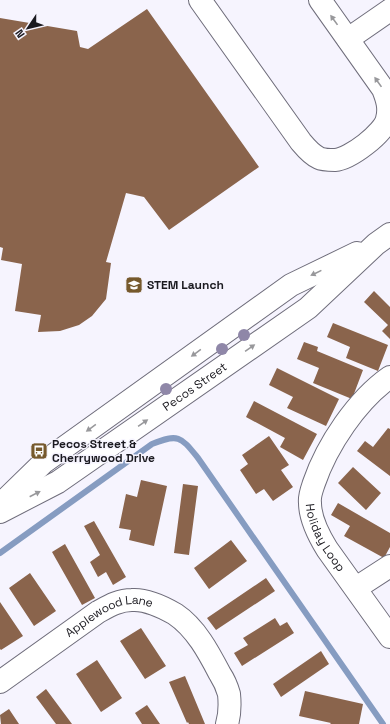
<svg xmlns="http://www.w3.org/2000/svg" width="390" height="724" font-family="'Space Grotesk',sans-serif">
	<rect width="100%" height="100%" fill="#f6f4fe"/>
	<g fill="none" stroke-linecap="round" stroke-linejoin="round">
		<path stroke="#869cc1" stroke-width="6" d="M 0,553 L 152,444 C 179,433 181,437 198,458 L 383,724"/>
	</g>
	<path fill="#8a644c" d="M 147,9 L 259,167 L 169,230 L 144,197 L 126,193 L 106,262 L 111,263 L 106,299 L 92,316 L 79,325 L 60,331 L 38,332 L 41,315 L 15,311 L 22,264 L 1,260 L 3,248 L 0,247 L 0,18 L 77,31 L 80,47 L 88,49 Z
		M 374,291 L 390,307 L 390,339 L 382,331 L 388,325 L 364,302 Z
		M 333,323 L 388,345 L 378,371 L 346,358 L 350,347 L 327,337 Z
		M 304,342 L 318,347 L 317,351 L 363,370 L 352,399 L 313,383 L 319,368 L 297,359 Z
		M 277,368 L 339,399 L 326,426 L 287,408 L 293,397 L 269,385 Z
		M 254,401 L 317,434 L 303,460 L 280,447 L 285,438 L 246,417 Z
		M 388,428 L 390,429 L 390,476 L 357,451 L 365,441 L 373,447 Z
		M 269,436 L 289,465 L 281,470 L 293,487 L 273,501 L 264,489 L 256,494 L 240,470 L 248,464 L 242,455 Z
		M 353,467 L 381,493 L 366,510 L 338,483 Z
		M 141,480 L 167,486 L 154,546 L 129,540 L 131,530 L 119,528 L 126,494 L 137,497 Z
		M 183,484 L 198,486 L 189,555 L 174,553 Z
		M 338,503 L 390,533 L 390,547 L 384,558 L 344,536 L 350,526 L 331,515 Z
		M 94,521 L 126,577 L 113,585 L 106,572 L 98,577 L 90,562 L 100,555 L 84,526 Z
		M 231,540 L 247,561 L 209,589 L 194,568 Z
		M 65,544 L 95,598 L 82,605 L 52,552 Z
		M 30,573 L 56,611 L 34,626 L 9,588 Z
		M 266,578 L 275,591 L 216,630 L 207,618 Z
		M 0,602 L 23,636 L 1,650 L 0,649 Z
		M 275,618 L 280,626 L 287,622 L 294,633 L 242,666 L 234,653 L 248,645 L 243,638 Z
		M 141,628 L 166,666 L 145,679 L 120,641 Z
		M 321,651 L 329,664 L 281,697 L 273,684 Z
		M 97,660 L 122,698 L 101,712 L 76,674 Z
		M 185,676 L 205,724 L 189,724 L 188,722 L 187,723 L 169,682 Z
		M 46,689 L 72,724 L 56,724 L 36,697 Z
		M 305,691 L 363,704 L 359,724 L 330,724 L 331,723 L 299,716 Z
		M 147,705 L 160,724 L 142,724 L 135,713 Z
		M 9,709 L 19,724 L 1,724 L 0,715 Z"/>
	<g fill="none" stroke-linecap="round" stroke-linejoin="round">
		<g stroke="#6f6d7b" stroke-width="24">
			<g id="minor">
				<path d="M 200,0 L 301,142 C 306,148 312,155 319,158 C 323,160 331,160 335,160 C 350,159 384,133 387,119 C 390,108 387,99 383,89 L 320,0"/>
				<path d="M 348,39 L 390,10"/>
				<path id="s1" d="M 390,377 C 357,400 327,445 314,483 C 312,489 309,496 310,503 C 310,518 319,536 327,549 L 390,637"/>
				<path d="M 1,504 L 44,462 L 291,285 L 357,253"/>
				<path id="s2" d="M 0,512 L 58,482 L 308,308 L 376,244 L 390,234"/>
				<path d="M 356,588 L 390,566"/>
				<path id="s3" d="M 0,682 L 98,612 C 109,606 119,600 132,600 C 145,599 163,607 175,614 C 196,628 209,653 220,674 C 224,680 227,687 229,694 C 230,704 230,714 227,724"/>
			</g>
		</g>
		<use href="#minor" stroke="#fff" stroke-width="22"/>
	</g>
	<g fill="#8f87a8">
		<circle cx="244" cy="335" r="6"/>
		<circle cx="222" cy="349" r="6"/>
		<circle cx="166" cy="389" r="6"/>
	</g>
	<defs><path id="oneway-solid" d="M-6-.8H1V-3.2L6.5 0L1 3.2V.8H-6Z"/></defs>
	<g fill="#98989b">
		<use href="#oneway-solid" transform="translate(334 20) rotate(-126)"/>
		<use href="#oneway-solid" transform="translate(378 82) rotate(-125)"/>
		<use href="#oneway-solid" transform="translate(316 273) rotate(154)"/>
		<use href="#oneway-solid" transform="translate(250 348) rotate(-35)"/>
		<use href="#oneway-solid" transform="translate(196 353) rotate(144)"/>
		<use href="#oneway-solid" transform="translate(143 423) rotate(-35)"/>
		<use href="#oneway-solid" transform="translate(91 428) rotate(144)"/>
		<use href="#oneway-solid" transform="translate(35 494) rotate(-27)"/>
	</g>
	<defs>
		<g id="school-square" transform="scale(0.9)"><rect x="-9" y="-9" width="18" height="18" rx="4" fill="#76592c" stroke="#f6f4fe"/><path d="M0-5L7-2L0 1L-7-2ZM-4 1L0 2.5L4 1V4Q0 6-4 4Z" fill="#fff"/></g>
		<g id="bus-square" transform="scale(0.9)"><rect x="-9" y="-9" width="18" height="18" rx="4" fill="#76592c" stroke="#f6f4fe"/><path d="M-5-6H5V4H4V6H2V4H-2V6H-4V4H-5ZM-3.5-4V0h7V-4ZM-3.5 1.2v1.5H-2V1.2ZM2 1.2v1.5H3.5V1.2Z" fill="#fff"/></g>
	</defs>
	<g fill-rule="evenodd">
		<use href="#school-square" x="134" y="285"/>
		<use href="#bus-square" x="39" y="451"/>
	</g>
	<g text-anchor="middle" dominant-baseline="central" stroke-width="3" stroke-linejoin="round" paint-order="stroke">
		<g font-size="12" font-weight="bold" fill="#1b1a20" stroke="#f6f4fe" text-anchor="start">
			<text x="147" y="285">STEM Launch</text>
			<text x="52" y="444">Pecos Street &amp;<tspan x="52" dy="14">Cherrywood Drive</tspan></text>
		</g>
		<g font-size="12" fill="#1b1a20" stroke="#f6f4fe">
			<text stroke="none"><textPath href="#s2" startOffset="232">Pecos Street</textPath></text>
			<text stroke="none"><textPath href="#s1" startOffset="191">Holiday Loop</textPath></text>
			<text stroke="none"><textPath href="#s3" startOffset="130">Applewood Lane</textPath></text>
		</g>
	</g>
	<g transform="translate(28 28) rotate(235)" stroke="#f6f4fe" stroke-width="3" paint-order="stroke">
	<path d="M0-3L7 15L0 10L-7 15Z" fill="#1b1a20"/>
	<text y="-6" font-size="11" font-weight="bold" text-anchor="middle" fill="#1b1a20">N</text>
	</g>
</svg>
